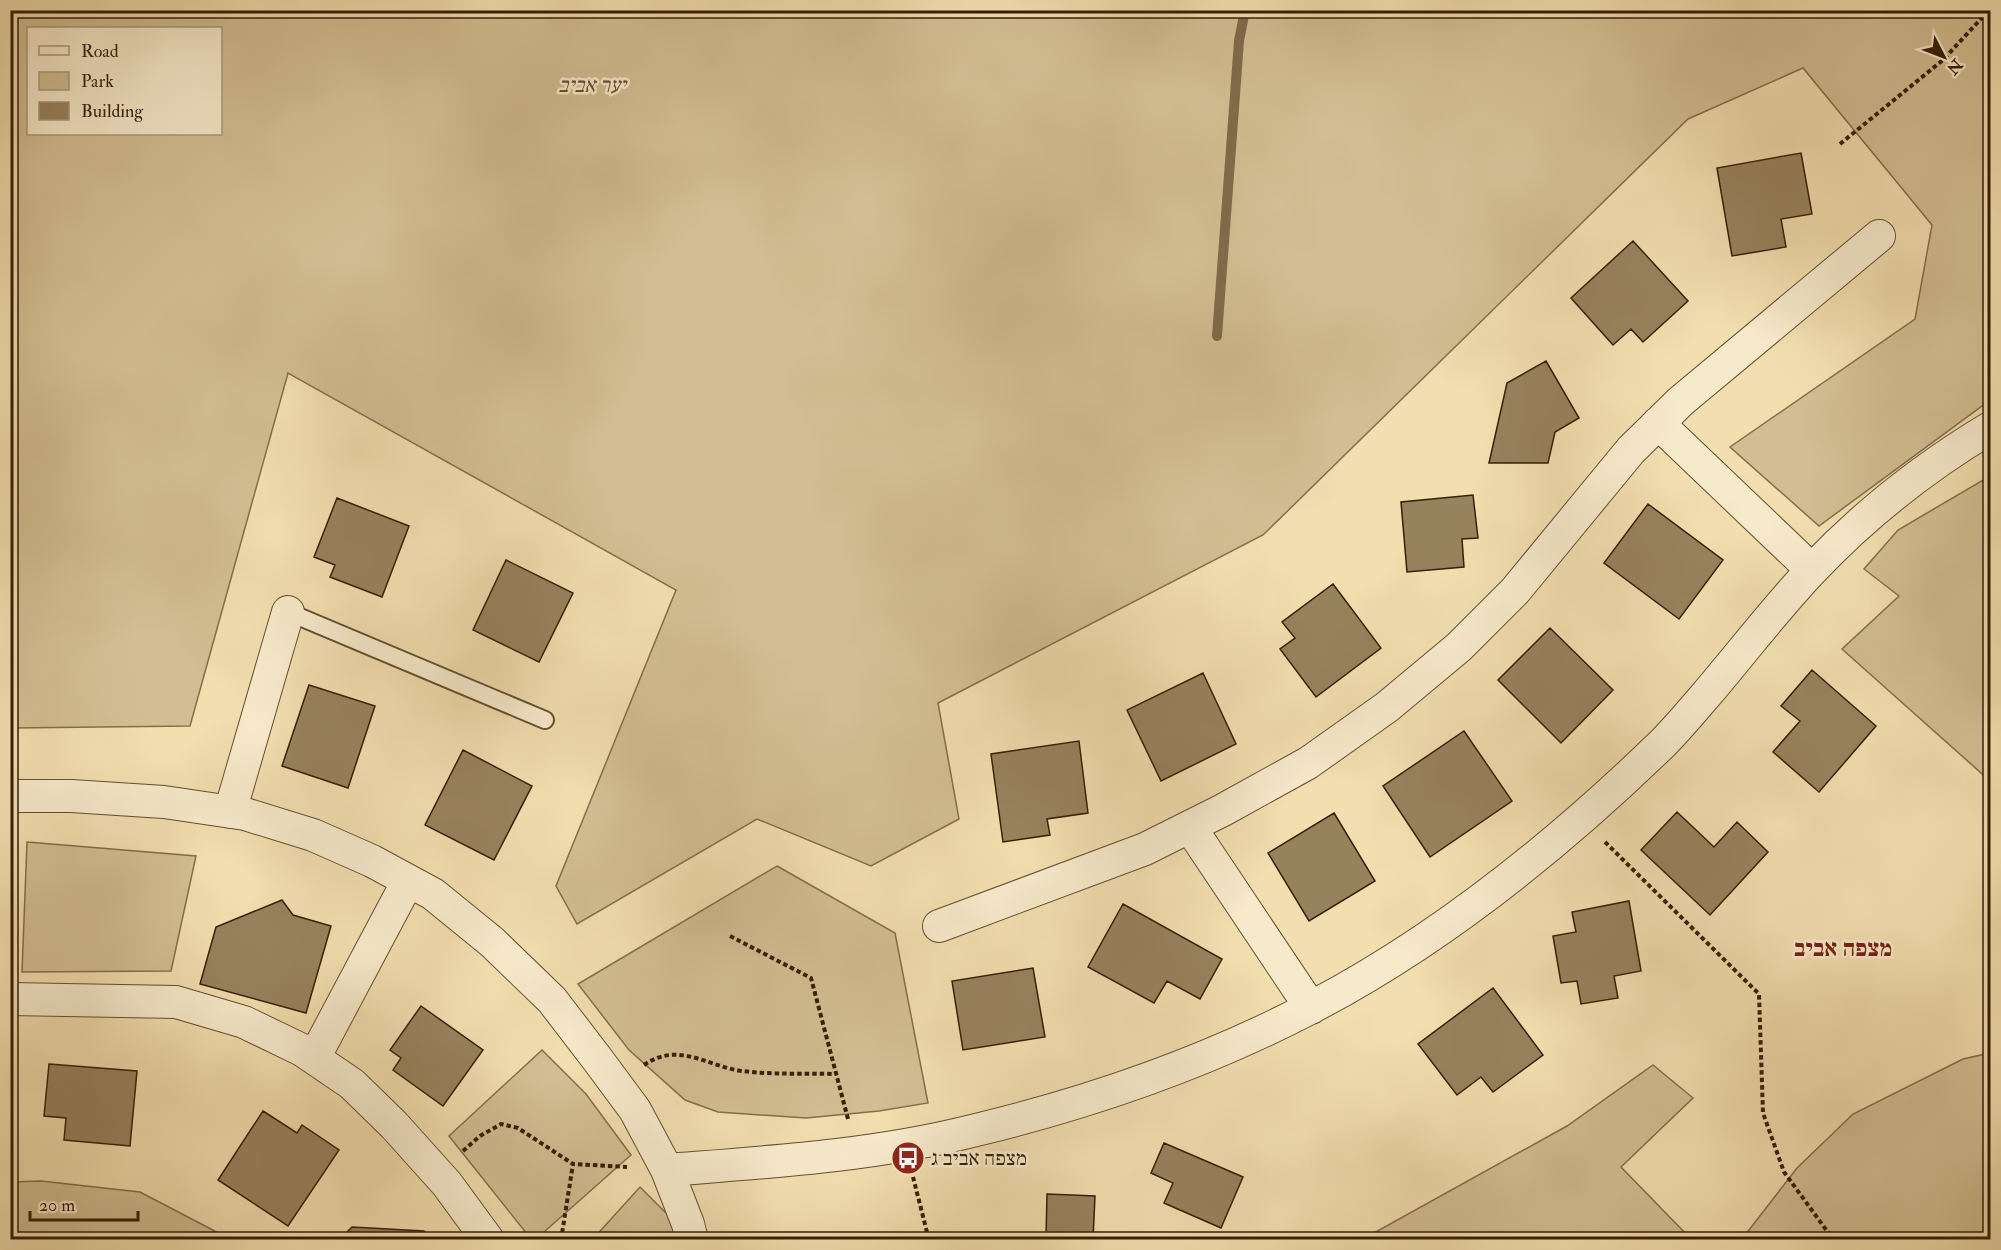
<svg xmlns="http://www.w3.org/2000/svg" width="2001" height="1250" font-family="'IM FELL Double Pica','Frank Ruhl Libre',serif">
	<rect width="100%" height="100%" fill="#f2deaf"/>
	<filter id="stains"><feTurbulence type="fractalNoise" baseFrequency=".00333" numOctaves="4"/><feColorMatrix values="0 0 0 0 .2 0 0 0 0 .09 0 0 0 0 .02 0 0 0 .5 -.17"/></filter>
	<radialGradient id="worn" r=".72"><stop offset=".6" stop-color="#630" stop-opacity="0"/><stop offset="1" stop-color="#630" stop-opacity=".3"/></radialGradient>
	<path fill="#d2be92" stroke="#846e4c" stroke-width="1.5" fill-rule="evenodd" d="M 10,11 L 1990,11 L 1990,400 L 1819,526 L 1730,447 L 1915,319 L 1932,225 L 1803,68 L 1688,119 L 1263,535 L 938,703 L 959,819 L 871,866 L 757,819 L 577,924 L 556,886 L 676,590 L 288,373 L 190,726 L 11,728 ZM 28,28 L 220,28 L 220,134 L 28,134 Z
		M 1990,476 L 1990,781 L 1842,649 L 1899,596 L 1864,569 L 1898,530 Z
		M 27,842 L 196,856 L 171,971 L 22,972 Z
		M 777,866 L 895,933 L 928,1103 L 879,1111 L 806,1118 L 718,1112 L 685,1100 L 629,1050 L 578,984 Z
		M 542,1050 L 586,1094 L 631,1155 L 536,1239 L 531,1239 L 449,1136 Z
		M 1990,1053 L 1990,1239 L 1742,1239 L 1797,1168 L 1853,1114 L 1963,1059 Z
		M 1653,1065 L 1693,1098 L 1621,1167 L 1691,1239 L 1363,1239 L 1567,1126 Z
		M 41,1181 L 140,1192 L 230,1239 L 11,1239 L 11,1182 Z
		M 640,1187 L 692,1239 L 592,1240 Z"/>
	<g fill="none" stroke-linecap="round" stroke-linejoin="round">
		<path stroke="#806b4a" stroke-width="10" d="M 1217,336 L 1239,41 L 1245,10"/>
	</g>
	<path fill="#97825e" stroke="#351f07" stroke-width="1.5" d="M 1801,153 L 1812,214 L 1781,219 L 1786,247 L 1732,256 L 1717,168 Z
		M 1633,241 L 1688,301 L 1643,342 L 1631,329 L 1613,345 L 1571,298 Z
		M 1546,361 L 1579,418 L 1555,432 L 1548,463 L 1489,463 L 1507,383 Z
		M 1473,495 L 1478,538 L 1462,539 L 1464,567 L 1407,572 L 1401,502 Z
		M 337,498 L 409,526 L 382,597 L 330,577 L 335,565 L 314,557 Z
		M 1648,504 L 1723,560 L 1679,619 L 1604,563 Z
		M 506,560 L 573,593 L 539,662 L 473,630 Z
		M 1333,584 L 1381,648 L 1316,697 L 1280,649 L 1295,638 L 1282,622 Z
		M 1550,628 L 1613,690 L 1561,743 L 1498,680 Z
		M 1812,670 L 1876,726 L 1819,792 L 1773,752 L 1800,721 L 1781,706 Z
		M 1203,673 L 1236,744 L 1161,781 L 1127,710 Z
		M 309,685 L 375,706 L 348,788 L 282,766 Z
		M 1464,731 L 1512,801 L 1430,857 L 1383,786 Z
		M 1079,741 L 1088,813 L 1047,819 L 1050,835 L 1003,842 L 991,754 Z
		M 463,750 L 532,786 L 494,860 L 425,825 Z
		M 1677,812 L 1714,847 L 1737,822 L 1768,852 L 1710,915 L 1641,850 Z
		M 1334,813 L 1375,881 L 1309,921 L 1268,853 Z
		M 282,900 L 293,915 L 331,926 L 306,1013 L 200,984 L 216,927 Z
		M 1629,901 L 1641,971 L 1614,976 L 1618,998 L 1581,1004 L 1577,981 L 1561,983 L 1553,936 L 1576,932 L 1572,912 Z
		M 1123,904 L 1222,959 L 1200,999 L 1167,981 L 1154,1003 L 1088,967 Z
		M 1033,968 L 1045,1037 L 963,1050 L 952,981 Z
		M 1493,988 L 1543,1055 L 1493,1092 L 1481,1077 L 1457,1095 L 1418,1044 Z
		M 421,1006 L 483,1050 L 443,1106 L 393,1070 L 401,1058 L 390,1050 Z
		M 49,1064 L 137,1071 L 130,1146 L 64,1140 L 66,1118 L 44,1116 Z
		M 263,1111 L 297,1133 L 302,1125 L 339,1150 L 288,1226 L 218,1180 Z
		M 1164,1143 L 1243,1177 L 1221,1228 L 1164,1203 L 1173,1183 L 1151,1173 Z
		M 1047,1194 L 1095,1196 L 1093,1240 L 990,1240 L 990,1234 L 1046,1236 Z
		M 352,1227 L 424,1231 L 432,1240 L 339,1240 Z"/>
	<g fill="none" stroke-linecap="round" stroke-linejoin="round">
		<g stroke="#644f31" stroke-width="20">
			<path id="lane" d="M 288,612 L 545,720"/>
		</g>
		<g stroke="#644f31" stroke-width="34">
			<path id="street" d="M 1658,423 L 1812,570
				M 10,796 L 71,796 L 164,802 L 245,814 L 313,835 L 372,861 L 433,894 L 492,942 L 552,1000 L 598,1060 L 635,1110 L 667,1170 L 688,1224 L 692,1240
				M 230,812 L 288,612
				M 1190,827 L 1311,1008
				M 939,926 L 1145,849 L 1223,810 L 1308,763 L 1387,707 L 1459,647 L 1515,591 L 1631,450 L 1681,401 L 1879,236
				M 10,999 L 176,1002 L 244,1022 L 302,1050 L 352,1084 L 394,1125 L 447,1184 L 488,1240
				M 314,1058 L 408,881
				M 667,1170 C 769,1162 872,1156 972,1131 C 1089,1103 1205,1063 1312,1007 C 1442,939 1558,845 1663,743 C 1678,728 1691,712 1705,696 C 1741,654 1774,610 1812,570 C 1865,514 1925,467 1990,428"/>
		</g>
		<path stroke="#351f07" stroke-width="4" stroke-dasharray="4.5 3" stroke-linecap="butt" d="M 1840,144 L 1943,60 L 1989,10
			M 1605,842 L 1759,994 L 1763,1113 L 1784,1172 L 1827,1231 L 1836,1240
			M 730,936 L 811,978 L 848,1119
			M 644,1065 C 679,1041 706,1066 742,1071 C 773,1075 805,1073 836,1074
			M 463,1151 L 480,1136 L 501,1124 L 518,1128 L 573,1164 L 627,1167
			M 913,1177 L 929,1240
			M 561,1240 L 573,1164"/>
		<use href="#lane" stroke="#f7eacb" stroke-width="16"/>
		<use href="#street" stroke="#f7eacb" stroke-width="32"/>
	</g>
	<defs>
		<g id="bus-disc" transform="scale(1.725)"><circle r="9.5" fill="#8f2418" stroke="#f7eacb"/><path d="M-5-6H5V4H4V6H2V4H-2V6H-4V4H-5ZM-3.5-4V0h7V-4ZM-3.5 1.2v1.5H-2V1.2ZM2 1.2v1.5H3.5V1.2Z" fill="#fff"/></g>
	</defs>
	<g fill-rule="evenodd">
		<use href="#bus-disc" x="908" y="1158"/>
	</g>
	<g text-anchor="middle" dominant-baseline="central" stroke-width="5" stroke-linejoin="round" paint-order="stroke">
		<g font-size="21" font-style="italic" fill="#644f31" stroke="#f7eacb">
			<text x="592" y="85">יער אביב</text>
		</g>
		<g font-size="21" fill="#351f07" stroke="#f7eacb" text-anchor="start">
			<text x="931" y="1158">מצפה אביב ג</text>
		</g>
		<g font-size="24" font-weight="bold" fill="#7a1f14" stroke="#f7eacb">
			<text x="1843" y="948">מצפה אביב</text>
		</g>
	</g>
	<rect width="2001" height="1250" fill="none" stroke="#f2deaf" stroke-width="36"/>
	<rect x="12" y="12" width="1977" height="1226" fill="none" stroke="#351f07" stroke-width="3"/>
	<rect x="18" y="18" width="1965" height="1214" fill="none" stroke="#351f07" stroke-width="1.5"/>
	<rect x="27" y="27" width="195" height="108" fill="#f7eacb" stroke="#a9997d" stroke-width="1.5"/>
	<rect x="39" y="46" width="30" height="9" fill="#f7eacb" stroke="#a9997d" stroke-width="1.5"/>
	<text x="81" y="57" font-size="18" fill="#351f07">Road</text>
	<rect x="39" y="72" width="30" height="18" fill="#d2be92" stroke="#a9997d" stroke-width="1.5"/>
	<text x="81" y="87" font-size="18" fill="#351f07">Park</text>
	<rect x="39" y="102" width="30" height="18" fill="#97825e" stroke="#a9997d" stroke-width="1.5"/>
	<text x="81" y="117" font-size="18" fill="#351f07">Building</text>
	<g transform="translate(1944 57) rotate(132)" stroke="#f7eacb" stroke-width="4.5" paint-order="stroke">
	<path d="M0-4.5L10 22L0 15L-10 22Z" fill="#351f07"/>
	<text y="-9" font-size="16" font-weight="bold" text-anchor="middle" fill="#351f07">N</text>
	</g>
	<path d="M30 1211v9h108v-9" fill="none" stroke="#351f07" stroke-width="3"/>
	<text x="39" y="1211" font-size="18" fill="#351f07" stroke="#f7eacb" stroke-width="4.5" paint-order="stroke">20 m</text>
	<rect width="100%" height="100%" filter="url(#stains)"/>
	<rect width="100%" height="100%" fill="url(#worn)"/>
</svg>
